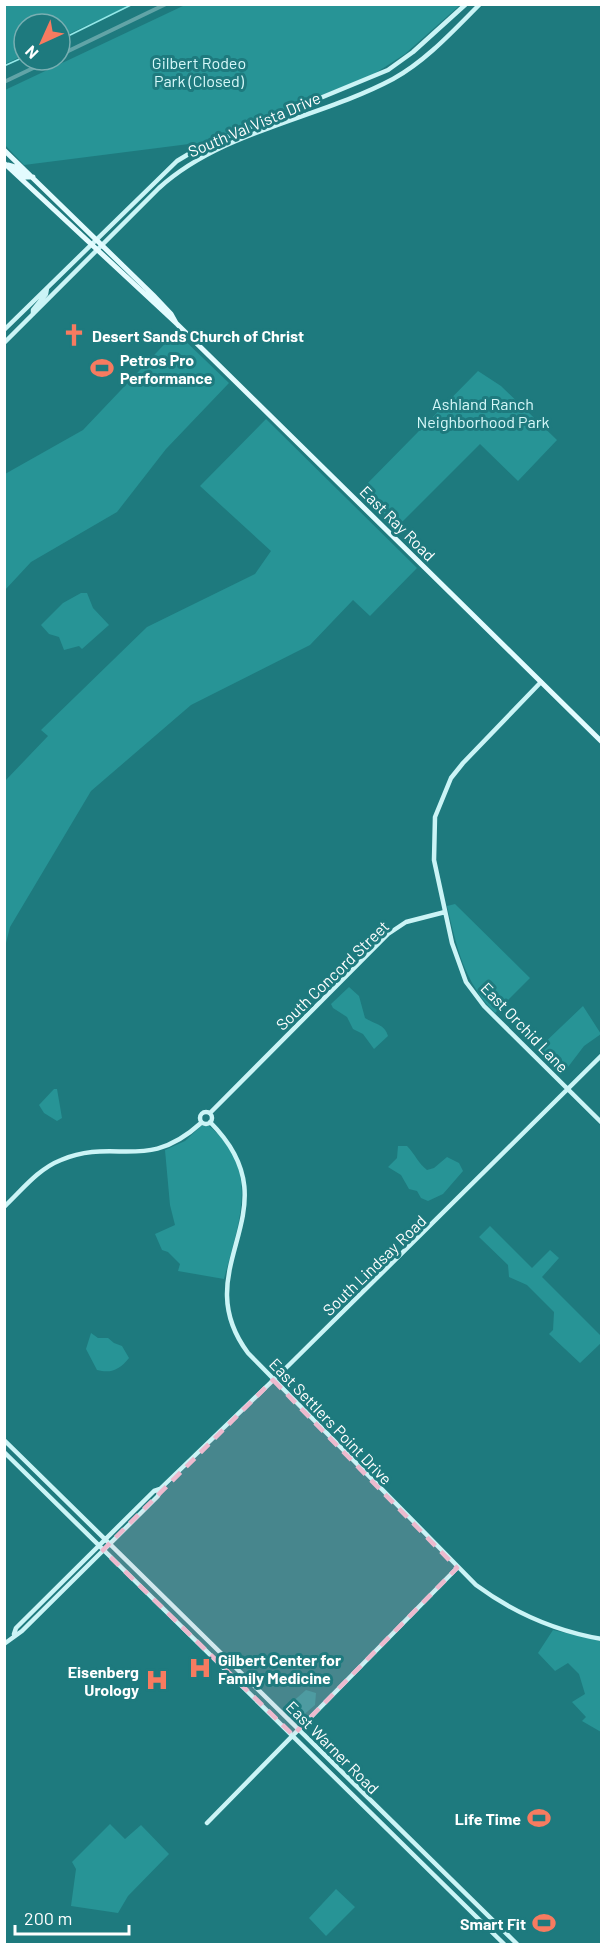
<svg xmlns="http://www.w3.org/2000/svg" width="606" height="1949" font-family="Barlow,sans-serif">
	<rect width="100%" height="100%" fill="#1e7a7e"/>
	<path fill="#279496" d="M 5,4 L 131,4 L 131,5 L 60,38 L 60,24 L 24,24 L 24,55 L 5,64 Z
		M 185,5 L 460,5 L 405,54 L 374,74 L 191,148 L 189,144 L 24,165 L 5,145 L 5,90 Z
		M 176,332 L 229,383 L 166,449 L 117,512 L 31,562 L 5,590 L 5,474 L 83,430 Z
		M 478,371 L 501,386 L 557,440 L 518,481 L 480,444 L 394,530 L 357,494 Z
		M 266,419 L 417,568 L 370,616 L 353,600 L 310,645 L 191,705 L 91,791 L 10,927 L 5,947 L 5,781 L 48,736 L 41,730 L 147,627 L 255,574 L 271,551 L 200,486 Z
		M 81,593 L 87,593 L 93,608 L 109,625 L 82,649 L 79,646 L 64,650 L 59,637 L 49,634 L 41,625 L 63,603 Z
		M 455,904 L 530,978 L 495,1013 C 464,982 457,948 447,906 Z
		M 349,987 L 359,996 L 365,1018 C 374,1024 385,1024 388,1036 L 374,1049 L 363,1034 L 353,1029 L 347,1017 L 333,1008 L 331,1004 Z
		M 583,1006 L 601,1034 L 584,1046 L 568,1067 L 560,1067 L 539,1048 Z
		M 54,1089 L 57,1089 L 62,1118 L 57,1121 L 44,1113 L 39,1105 Z
		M 201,1126 L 209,1126 C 262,1168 238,1225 224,1279 L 178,1271 L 180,1264 L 168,1252 L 162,1250 L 155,1234 L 175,1225 L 170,1205 L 165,1150 L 185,1141 Z
		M 398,1146 L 407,1146 C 415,1154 418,1163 427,1170 L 434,1168 L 447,1157 L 459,1163 L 463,1171 L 443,1194 L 428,1201 L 421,1198 L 417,1191 L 409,1189 L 401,1175 L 388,1167 L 397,1158 Z
		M 490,1226 L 532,1268 L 550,1250 L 559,1258 L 542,1277 L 601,1336 L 601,1343 L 580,1363 L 549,1334 L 553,1330 L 554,1312 L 527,1285 L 509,1277 L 508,1265 L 479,1237 Z
		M 91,1333 L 98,1338 L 108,1338 L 114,1343 L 122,1346 L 129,1358 C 120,1369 112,1374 97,1370 L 86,1349 Z
		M 553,1630 L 601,1641 L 601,1732 L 582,1721 L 586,1717 L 572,1702 L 585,1694 L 579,1674 L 568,1663 L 555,1671 L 538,1653 Z
		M 306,1690 L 316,1693 L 315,1705 L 300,1718 L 292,1712 L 290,1704 Z
		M 110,1824 L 125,1839 L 141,1825 L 169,1854 L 128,1896 L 118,1913 L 71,1906 L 76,1869 L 72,1862 Z
		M 336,1889 L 355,1907 L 326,1936 L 309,1918 Z"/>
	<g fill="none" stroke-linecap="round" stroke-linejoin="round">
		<path stroke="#94e9e9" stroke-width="1.5" d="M 60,40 L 133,4
			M 4,66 L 24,57"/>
		<path stroke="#61a4a7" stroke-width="4" d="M 60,55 L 166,4
			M 4,82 L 50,60"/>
		<path stroke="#cbf4f6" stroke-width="4.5" d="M 33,314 L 33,310 L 46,294 L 47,288
			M 4,330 L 177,161 L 197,149 L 388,70 L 413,52 L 466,4
			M 4,343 L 159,188 C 223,130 318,119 393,79 C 426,61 454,30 480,4
			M 541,682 L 463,763 L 451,778 L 435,817 L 434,860 L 452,943 L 466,982 L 484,1006 L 602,1123
			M200 1118a6 6 0 1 1 12 0a6 6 0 1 1-12 0Z
			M 210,1113 L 388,934 L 406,922 L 445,912
			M 210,1122 C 298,1210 183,1266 248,1353 L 476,1585 C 514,1613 555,1631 602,1639
			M 4,1207 C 22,1190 38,1169 61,1160 C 116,1137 146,1173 201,1123
			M 4,1440 L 517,1944
			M 4,1452 L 504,1944
			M 14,1634 L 16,1628 L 154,1491 L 160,1489 L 290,1364 L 602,1055
			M 4,1644 L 22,1631 L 158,1496 L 160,1489
			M 207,1823 L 457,1568"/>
		<path stroke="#e3fbfe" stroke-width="5" d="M 4,150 L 153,295 L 171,314 L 176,323
			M 4,163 L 176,323 L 602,742
			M 8,165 L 15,167 L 25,177 L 33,177"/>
	</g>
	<path fill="#edbace" fill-opacity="0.2" stroke="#edbace" stroke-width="4.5" stroke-dasharray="12 8" stroke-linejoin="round" d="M 273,1380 L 457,1568 L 293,1735 L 103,1550 Z"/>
	<defs>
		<g id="church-bare" transform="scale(1.8)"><path d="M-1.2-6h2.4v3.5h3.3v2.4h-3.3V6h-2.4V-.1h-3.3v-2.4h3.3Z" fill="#f77b60" stroke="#1e7a7e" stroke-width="2.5" paint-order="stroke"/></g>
		<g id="stadium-bare" transform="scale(1.8)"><path d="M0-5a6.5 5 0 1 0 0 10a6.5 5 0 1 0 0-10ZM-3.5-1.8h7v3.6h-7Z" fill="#f77b60" stroke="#1e7a7e" stroke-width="2.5" paint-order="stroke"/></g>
		<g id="hospital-bare" transform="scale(1.8)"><path d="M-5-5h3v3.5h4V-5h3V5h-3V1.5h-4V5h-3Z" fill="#f77b60" stroke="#1e7a7e" stroke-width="2.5" paint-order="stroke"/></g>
	</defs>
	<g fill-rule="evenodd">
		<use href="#church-bare" x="74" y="335"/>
		<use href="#stadium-bare" x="102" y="368"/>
		<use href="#hospital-bare" x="200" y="1668"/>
		<use href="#hospital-bare" x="157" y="1680"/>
		<use href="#stadium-bare" x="539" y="1818"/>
		<use href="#stadium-bare" x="544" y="1923"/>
	</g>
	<g text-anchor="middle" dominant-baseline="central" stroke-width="6" stroke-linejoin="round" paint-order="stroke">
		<g font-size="16" fill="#d6f8f9" stroke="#1e7a7e">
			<text x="199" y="62">Gilbert Rodeo<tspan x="199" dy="18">Park (Closed)</tspan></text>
			<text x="483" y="403">Ashland Ranch<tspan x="483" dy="18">Neighborhood Park</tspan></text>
		</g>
		<g font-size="16" fill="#fff" stroke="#1e7a7e">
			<text transform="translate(254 124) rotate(-23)">South Val Vista Drive</text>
			<text transform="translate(398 523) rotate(45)">East Ray Road</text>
			<text transform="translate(332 975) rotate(-44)">South Concord Street</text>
			<text transform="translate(525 1027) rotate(46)">East Orchid Lane</text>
			<text transform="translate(374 1265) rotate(-44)">South Lindsay Road</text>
			<text transform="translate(331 1421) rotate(46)">East Settlers Point Drive</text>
			<text transform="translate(333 1747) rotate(45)">East Warner Road</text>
		</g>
		<g font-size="16" font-weight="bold" fill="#fff" stroke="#1e7a7e" text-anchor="start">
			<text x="92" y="335">Desert Sands Church of Christ</text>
			<text x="120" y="359">Petros Pro<tspan x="120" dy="18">Performance</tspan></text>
			<text x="218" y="1659">Gilbert Center for<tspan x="218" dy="18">Family Medicine</tspan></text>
			<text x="139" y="1671" text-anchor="end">Eisenberg<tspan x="139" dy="18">Urology</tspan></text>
			<text x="521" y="1818" text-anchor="end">Life Time</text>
			<text x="526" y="1923" text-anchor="end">Smart Fit</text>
		</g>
	</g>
	<rect width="606" height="1949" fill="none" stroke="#ffffff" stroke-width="12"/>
	<g transform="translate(42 42) rotate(225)"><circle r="28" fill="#1e7a7e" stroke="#78afb2" stroke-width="1.5"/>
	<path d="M0-4.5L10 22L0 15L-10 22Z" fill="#f77b60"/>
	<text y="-9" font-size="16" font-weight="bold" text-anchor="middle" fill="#ffffff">N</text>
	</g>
	<path d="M15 1925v9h114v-9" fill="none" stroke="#ffffff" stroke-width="3"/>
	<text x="24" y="1925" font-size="18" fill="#ffffff" stroke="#1e7a7e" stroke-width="4.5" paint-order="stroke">200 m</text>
</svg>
